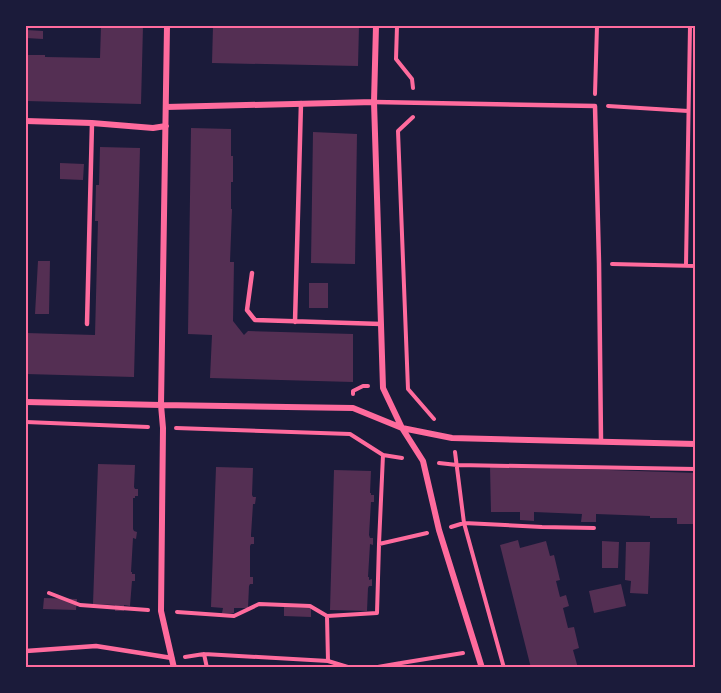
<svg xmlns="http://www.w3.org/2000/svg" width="721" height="693" font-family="Montserrat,sans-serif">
	<rect width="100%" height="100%" fill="#1b1b3a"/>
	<path fill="#542f53" d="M 101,26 L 143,26 L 141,104 L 26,101 L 26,55 L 45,55 L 45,57 L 100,58 Z
		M 213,26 L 359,26 L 358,66 L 212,63 Z
		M 26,30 L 43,31 L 43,39 L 26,38 Z
		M 191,128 L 231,129 L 231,156 L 233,156 L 233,182 L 231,182 L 231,209 L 232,209 L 230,262 L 234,262 L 233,321 L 244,335 L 248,331 L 353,334 L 353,382 L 210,378 L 212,335 L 188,334 Z
		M 313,132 L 357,134 L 355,264 L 311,263 Z
		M 100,147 L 140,148 L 134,377 L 26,374 L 26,333 L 95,335 L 98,221 L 95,221 L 96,185 L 99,185 Z
		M 60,163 L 84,164 L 83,180 L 60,179 Z
		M 38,261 L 50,261 L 49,314 L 35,314 Z
		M 309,283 L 328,283 L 328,308 L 309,308 Z
		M 98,464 L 135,465 L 134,487 L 135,489 L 138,489 L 138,496 L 135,496 L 135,498 L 133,498 L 133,529 L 134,531 L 137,532 L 136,539 L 133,538 L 131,572 L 132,572 L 132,574 L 135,574 L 135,581 L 132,581 L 130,606 L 124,605 L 124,611 L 115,611 L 115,605 L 93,604 Z
		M 490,466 L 696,473 L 696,524 L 677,524 L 677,518 L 650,518 L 650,516 L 596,514 L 596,522 L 581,522 L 582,514 L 534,512 L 534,521 L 520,520 L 520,512 L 491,512 Z
		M 216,467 L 253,468 L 252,495 L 253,497 L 256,497 L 255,504 L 253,504 L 251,535 L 251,537 L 254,537 L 254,544 L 251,544 L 250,546 L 250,577 L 253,577 L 253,584 L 250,584 L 249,586 L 248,608 L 234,608 L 234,613 L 222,613 L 223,608 L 211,607 Z
		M 334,470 L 371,471 L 370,493 L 371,493 L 371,495 L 374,495 L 374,502 L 371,502 L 369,535 L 370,538 L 373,538 L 373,545 L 370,544 L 368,577 L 369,577 L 369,580 L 372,579 L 372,586 L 369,586 L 368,588 L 367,611 L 330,610 Z
		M 518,540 L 520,548 L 546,541 L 550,556 L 554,555 L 560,580 L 556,581 L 560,597 L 566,595 L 569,606 L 563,608 L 568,628 L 574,627 L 579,648 L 573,650 L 578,668 L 531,668 L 500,545 Z
		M 602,541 L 619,542 L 618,568 L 602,568 Z
		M 626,542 L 650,542 L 648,594 L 630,593 L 631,581 L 625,580 Z
		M 621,584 L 626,606 L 594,613 L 589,591 Z
		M 44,598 L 77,599 L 76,610 L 43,609 Z
		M 284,607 L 311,608 L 311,617 L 284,616 Z"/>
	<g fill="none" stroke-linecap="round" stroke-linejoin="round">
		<path stroke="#ff6b9d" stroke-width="4" d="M 397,26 L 396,59 L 412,79 L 413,88
			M 595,94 L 597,26
			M 608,106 L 688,111
			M 413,117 L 398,131 L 408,389 L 434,419
			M 612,264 L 696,266
			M 686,265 L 690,26
			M 353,394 L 353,391 L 363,386 L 368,386
			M 26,422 L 148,427
			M 176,428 L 350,434 L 383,455 L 402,458
			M 455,452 L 464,523 L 504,668
			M 439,463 L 457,465 L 696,469
			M 451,527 L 464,523 L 542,527 L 594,528
			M 379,544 L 383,455
			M 49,593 L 80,605 L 148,610
			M 177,612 L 234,616 L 259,604 L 310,606 L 327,616 L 377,613 L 379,544 L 427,533
			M 327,616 L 328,661 L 351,668
			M 204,654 L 207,668
			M 185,657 L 204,654 L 328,661
			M 372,668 L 401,663
			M 402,668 L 401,663 L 463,653"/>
		<path stroke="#ff6b9d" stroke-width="4.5" d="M 374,102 L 595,106 L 599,263 L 601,441
			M 252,273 L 247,310 L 255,320 L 381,324
			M 295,322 L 301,103
			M 87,324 L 92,123
			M 26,651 L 96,646 L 172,658"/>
		<path stroke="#ff6b9d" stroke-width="6" d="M 167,26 L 161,405 L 163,428 L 161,611 L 174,668
			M 376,26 L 374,102 L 383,388 L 402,428 L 423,461 L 439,530 L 482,668
			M 166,107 L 374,102
			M 26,121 L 92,123 L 153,128 L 166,126
			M 26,402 L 161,405 L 353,408 L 402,428 L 452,438 L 696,444"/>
	</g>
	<rect width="721" height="693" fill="none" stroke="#1b1b3a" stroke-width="54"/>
	<rect x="27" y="27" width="667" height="639" fill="none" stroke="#ff6b9d" stroke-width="2"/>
</svg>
